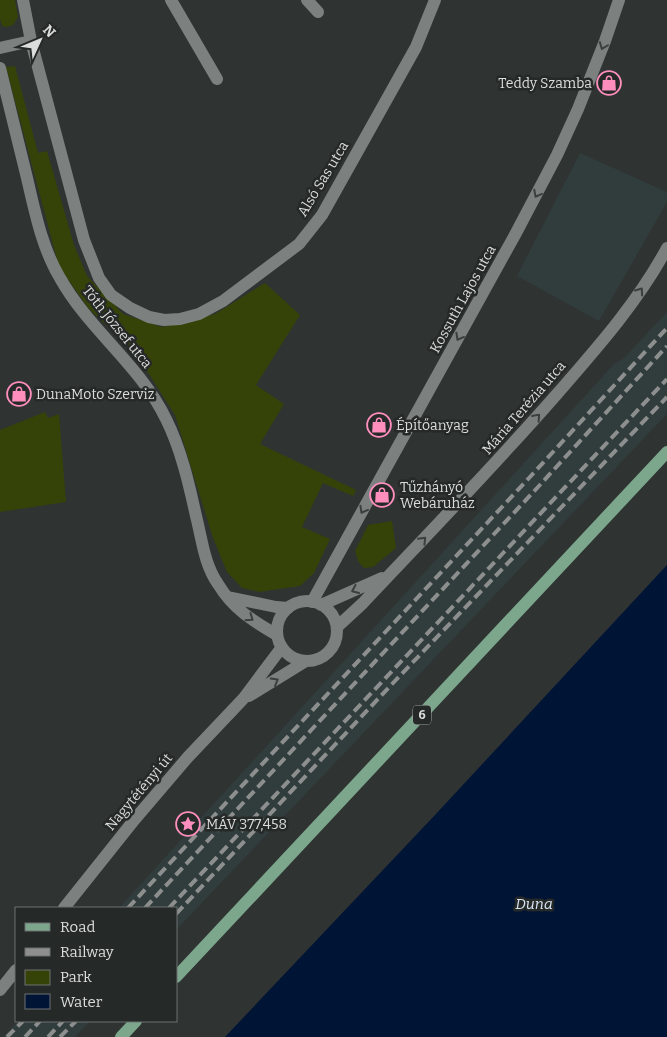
<svg xmlns="http://www.w3.org/2000/svg" width="667" height="1037" font-family="Bitter,serif">
	<rect width="100%" height="100%" fill="#2f3332"/>
	<path fill="#313d3c" d="M 580,153 L 667,192 L 667,202 L 599,321 L 517,276 Z
		M 667,312 L 667,414 L 176,930 L 176,908 L 119,908 L 614,364 L 624,358 Z
		M 18,1021 L 90,1021 L 75,1037 L 3,1037 Z"/>
	<path fill="#364308" d="M 0,0 L 15,0 L 18,17 L 13,25 L 7,27 L 2,26 L 0,19 Z
		M 15,66 L 38,153 L 47,151 L 74,245 L 87,276 L 123,314 L 162,327 L 215,314 L 265,283 L 300,315 L 256,385 L 284,404 L 260,444 L 356,490 L 353,496 L 323,483 L 302,527 L 330,539 L 314,573 L 300,586 L 259,592 L 242,588 L 227,572 L 213,538 L 175,415 L 135,352 L 89,309 L 59,267 L 6,67 Z
		M 45,412 L 48,418 L 59,414 L 66,502 L 0,512 L 0,430 Z
		M 392,521 L 396,548 L 373,567 L 364,568 L 358,561 L 355,551 L 368,525 Z"/>
	<path fill="#001436" d="M 667,565 L 667,1037 L 225,1037 L 435,815 Z"/>
	<g fill="none" stroke-linecap="round" stroke-linejoin="round">
		<path stroke="#7c8180" stroke-width="12" d="M 23,0 L 31,41 L 84,240 L 99,278 L 111,295 L 130,308 L 149,317 L 164,320 L 180,319 L 199,314 L 223,301 L 299,244 L 322,215 L 416,47 L 435,0
			M 171,0 L 217,79
			M 307,0 L 318,12
			M 0,48 L 31,41"/>
		<path stroke="#7c8180" stroke-width="12" d="M 0,68 C 9,105 18,142 27,178 C 35,212 42,248 60,278 C 89,330 140,365 166,419 C 181,449 189,484 196,516 C 202,539 204,564 218,584 C 233,609 253,621 277,635
			M 228,597 L 276,607 L 288,608"/>
		<path stroke="#7c8180" stroke-width="12" d="M277 631a30 30 0 1 1 60 0a30 30 0 1 1-60 0Z
			M 312,602 L 516,233 L 557,155 L 578,109 L 605,41 L 619,0
			M 321,605 L 382,578
			M 337,627 L 363,603 C 428,534 494,466 557,394 C 597,348 638,302 667,248
			M 249,696 L 306,661
			M 64,908 L 135,819 L 188,757 L 243,699 L 282,647
			M 0,990 L 16,970"/>
		<path stroke="#7ca78d" stroke-width="12" d="M 176,977 L 667,452
			M 121,1037 L 136,1021"/>
		<path stroke="#8d8f8f" stroke-width="4" stroke-dasharray="10 5" stroke-linecap="butt" d="M 128,908 L 529,478 L 667,328
			M 145,908 L 538,487 L 667,346
			M 169,908 L 667,379
			M 176,914 L 393,683 L 667,397
			M 7,1037 L 23,1021
			M 25,1037 L 40,1021
			M 48,1037 L 63,1021
			M 60,1037 L 76,1021"/>
	</g>
	<defs><path id="oneway-chevron" d="M-2-3.5L2.5 0L-2 3.5" fill="none" stroke-width="1.6" stroke-linecap="round" stroke-linejoin="round" transform="scale(1.25)"/></defs>
	<g stroke="#3b3f3e">
		<use href="#oneway-chevron" transform="translate(603 46) rotate(111)"/>
		<use href="#oneway-chevron" transform="translate(537 194) rotate(118)"/>
		<use href="#oneway-chevron" transform="translate(640 291) rotate(-55)"/>
		<use href="#oneway-chevron" transform="translate(459 337) rotate(119)"/>
		<use href="#oneway-chevron" transform="translate(537 417) rotate(-49)"/>
		<use href="#oneway-chevron" transform="translate(363 510) rotate(119)"/>
		<use href="#oneway-chevron" transform="translate(423 540) rotate(-46)"/>
		<use href="#oneway-chevron" transform="translate(355 590) rotate(156)"/>
		<use href="#oneway-chevron" transform="translate(250 618) rotate(35)"/>
		<use href="#oneway-chevron" transform="translate(275 681) rotate(-30)"/>
	</g>
	<defs>
		<g id="shop-ring" transform="scale(1.25)"><circle r="9.5" fill="#252928" stroke="#fe8ebc" stroke-width="1.5"/><path d="M-5-2.5h2.3a2.7 3.5 0 0 1 5.4 0H5L5.5 6h-11ZM-1.5-2.5h3a1.5 2.3 0 0 0-3 0Z" fill="#fe8ebc"/></g>
		<g id="sight-ring" transform="scale(1.25)"><circle r="9.5" fill="#252928" stroke="#fe8ebc" stroke-width="1.5"/><path d="M0-6L1.8-2.2L6-1.7L2.9 1.2L3.7 5.4L0 3.3L-3.7 5.4L-2.9 1.2L-6-1.7L-1.8-2.2Z" fill="#fe8ebc"/></g>
	</defs>
	<g fill-rule="evenodd">
		<use href="#shop-ring" x="609" y="83"/>
		<use href="#shop-ring" x="19" y="394"/>
		<use href="#shop-ring" x="379" y="425"/>
		<use href="#shop-ring" x="382" y="495"/>
		<use href="#sight-ring" x="188" y="824"/>
	</g>
	<g text-anchor="middle" dominant-baseline="central" stroke-width="5" stroke-linejoin="round" paint-order="stroke">
		<rect fill="#252928" stroke="#a4a7a7" stroke-width="1" x="413" y="705.5" width="18" height="19" rx="4"/>
		<g font-size="12" font-weight="bold" fill="#dbdddd">
			<text x="422" y="715">6</text>
		</g>
		<g font-size="14" fill="#dbdddd" stroke="#252928" text-anchor="start">
			<text x="592" y="83" text-anchor="end">Teddy Szamba</text>
			<text x="36" y="394">DunaMoto Szerviz</text>
			<text x="396" y="425">Építőanyag</text>
			<text x="400" y="487">Tűzhányó<tspan x="400" dy="16">Webáruház</tspan></text>
			<text x="206" y="824">MÁV 377,458</text>
		</g>
		<g font-size="14" fill="#dbdddd" stroke="#252928">
			<text transform="translate(323 179) rotate(-59)">Alsó Sas utca</text>
			<text transform="translate(463 299) rotate(-61)">Kossuth Lajos utca</text>
			<text transform="translate(117 327) rotate(51)">Tóth József utca</text>
			<text transform="translate(524 408) rotate(-49)">Mária Terézia utca</text>
			<text transform="translate(139 792) rotate(-50)">Nagytétényi út</text>
		</g>
		<g font-size="15" font-style="italic" fill="#d9e5f4" stroke="#252928">
			<text x="534" y="904">Duna</text>
		</g>
	</g>
	<rect x="15" y="907" width="162" height="115" fill="#252928" stroke="#6e7170"/>
	<rect x="25" y="923" width="25" height="8" fill="#7ca78d" stroke="#6e7170"/>
	<text x="60" y="932" font-size="15" fill="#dbdddd">Road</text>
	<rect x="25" y="948" width="25" height="8" fill="#8d8f8f" stroke="#6e7170"/>
	<text x="60" y="957" font-size="15" fill="#dbdddd">Railway</text>
	<rect x="25" y="970" width="25" height="15" fill="#364308" stroke="#6e7170"/>
	<text x="60" y="982" font-size="15" fill="#dbdddd">Park</text>
	<rect x="25" y="994" width="25" height="15" fill="#001436" stroke="#6e7170"/>
	<text x="60" y="1007" font-size="15" fill="#dbdddd">Water</text>
	<g transform="translate(40 40) rotate(46)" stroke="#252928" stroke-width="4" paint-order="stroke">
	<path d="M0-4L9 19L0 12L-9 19Z" fill="#dbdddd"/>
	<text y="-8" font-size="14" font-weight="bold" text-anchor="middle" fill="#dbdddd">N</text>
	</g>
</svg>
